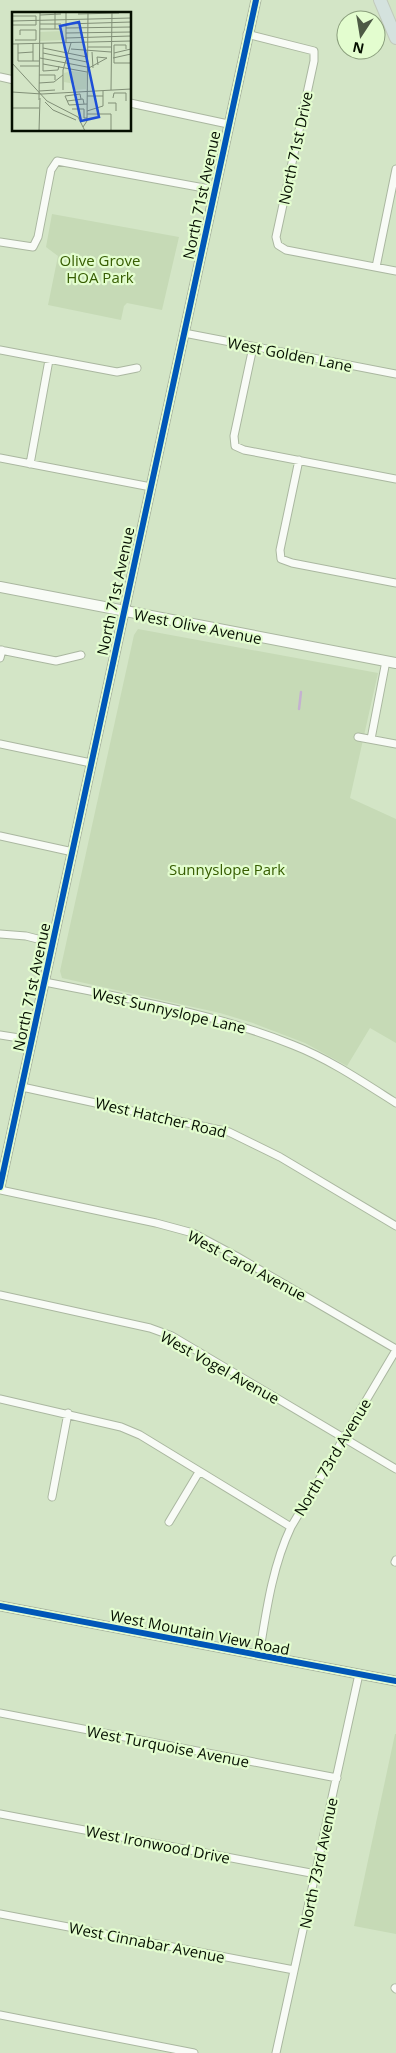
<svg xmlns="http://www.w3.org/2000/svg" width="396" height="2053" font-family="'Open Sans',sans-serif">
	<rect width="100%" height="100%" fill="#d3e5c6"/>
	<path fill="#c6dab6" d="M 52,214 L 179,237 L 162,310 L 127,303 L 124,306 L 121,320 L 48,305 L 58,256 L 46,247 Z
		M 138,629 L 378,673 L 350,798 L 396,819 L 396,1043 L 370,1028 L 347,1066 L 305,1043 L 253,1023 L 220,1013 L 62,978 L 60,971 L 134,635 Z
		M 395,1734 L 396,1734 L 396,1934 L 354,1926 Z"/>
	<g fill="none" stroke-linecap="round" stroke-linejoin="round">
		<path stroke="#c4b1d0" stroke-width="2.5" d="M 299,709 L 301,692"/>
		<g stroke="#aab7a0" stroke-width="9">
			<path id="minor" d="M 247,34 L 314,51 L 314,61 L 276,237 L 278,245 L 286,250 L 396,271
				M 0,77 L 14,80
				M 130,103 L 228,124
				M 0,242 L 33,247 L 38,237 L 51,170 L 57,161 L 215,190
				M 376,267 L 396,169
				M 184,333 L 396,374
				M 253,347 L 234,436 L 235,446 L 244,450 L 396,479
				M 0,350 L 117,372 L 137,368
				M 0,458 L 151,487
				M 299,460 L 280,550 L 281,559 L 292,563 L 396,583
				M 30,464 L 49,360
				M 0,650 L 56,661 L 81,655
				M 0,658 L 2,650
				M 358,737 L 396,744
				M 371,739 L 386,661
				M 0,744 L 91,763
				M 0,836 L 73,852
				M 0,934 L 26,936 L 53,943
				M 45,982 C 128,999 214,1013 293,1045 C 329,1059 363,1082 396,1103
				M 0,1035 L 32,1040
				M 22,1087 L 229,1132 L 280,1157 L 396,1226
				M 0,1190 L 156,1223 L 193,1233 L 236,1256 L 396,1349
				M 0,1295 L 150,1328 L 172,1336 L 396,1469
				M 0,1399 L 121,1427 L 140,1435 L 291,1527
				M 52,1497 L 68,1413
				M 169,1522 L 199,1472
				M 395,1562 L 396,1560
				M 259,1656 C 266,1613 272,1567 291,1527 L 396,1350
				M 0,1713 L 337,1778
				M 0,1814 L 316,1874
				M 0,1914 L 294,1970
				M 395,1988 L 396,1989
				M 0,2015 L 194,2053
				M 276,2053 L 359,1674"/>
		</g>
		<g stroke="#aab7a0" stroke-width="11">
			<path id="tertiary" d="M 0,1187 L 256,0
				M 0,1606 L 396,1681"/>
		</g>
		<g stroke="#aab7a0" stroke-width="12">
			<path id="secondary" d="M 0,587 L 396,663"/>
		</g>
		<g stroke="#c2cabc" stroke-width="14">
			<path id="trunk" d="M 380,0 L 396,38"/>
		</g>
		<use href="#minor" stroke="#f8fbf6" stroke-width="7"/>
		<use href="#tertiary" stroke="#f8fbf6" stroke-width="9"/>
		<use href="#secondary" stroke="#f8fbf6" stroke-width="10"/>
		<use href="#trunk" stroke="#d4e2de" stroke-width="12"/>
		<g stroke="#e3fdcf" stroke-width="9">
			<path id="cycleway" d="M 0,1187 L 256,0
				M 0,1606 L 396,1681"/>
		</g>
		<use href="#cycleway" stroke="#0057b8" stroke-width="6"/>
	</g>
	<g text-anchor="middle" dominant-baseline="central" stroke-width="4.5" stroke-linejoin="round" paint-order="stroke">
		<g font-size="15" fill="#050f00" stroke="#e3fdcf">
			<text transform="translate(295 148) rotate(-78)">North 71st Drive</text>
			<text transform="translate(201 195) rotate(-78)">North 71st Avenue</text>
			<text transform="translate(290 354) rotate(11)">West Golden Lane</text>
			<text transform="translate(115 591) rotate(-78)">North 71st Avenue</text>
			<text transform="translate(198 626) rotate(11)">West Olive Avenue</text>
			<text transform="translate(31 987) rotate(-78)">North 71st Avenue</text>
			<text transform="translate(169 1010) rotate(13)">West Sunnyslope Lane</text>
			<text transform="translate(161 1117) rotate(13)">West Hatcher Road</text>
			<text transform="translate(247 1265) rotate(28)">West Carol Avenue</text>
			<text transform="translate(220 1367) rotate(29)">West Vogel Avenue</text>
			<text transform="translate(332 1457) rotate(-59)">North 73rd Avenue</text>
			<text transform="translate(200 1632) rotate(11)">West Mountain View Road</text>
			<text transform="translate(168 1746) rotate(11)">West Turquoise Avenue</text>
			<text transform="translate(158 1844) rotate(11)">West Ironwood Drive</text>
			<text transform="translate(318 1863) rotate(-78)">North 73rd Avenue</text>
			<text transform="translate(147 1942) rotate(11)">West Cinnabar Avenue</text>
		</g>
		<g font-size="15" fill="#365c00" stroke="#e3fdcf">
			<text x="100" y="260">Olive Grove<tspan x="100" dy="17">HOA Park</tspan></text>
			<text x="227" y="869">Sunnyslope Park</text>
		</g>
	</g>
	<g transform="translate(12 12)">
		<rect width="119" height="119" fill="#d3e5c6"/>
		<path d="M 51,19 L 51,28 L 28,29 L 28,20 ZM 60,59 L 75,61 L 74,77 L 63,78 L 63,72 L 52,70 L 52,61 Z" fill="#c6dab6"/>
		<path fill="none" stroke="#818f77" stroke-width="1" d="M 66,2 L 107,1M 28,3 L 49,2M 0,4 L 24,4 L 24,13 L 0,13M 0,9 L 119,6M 28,12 L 49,12M 54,12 L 119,10M 54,16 L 119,15M 28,17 L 49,17M 43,17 L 43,0M 54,21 L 119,20M 54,26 L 119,24M 3,28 L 24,28 L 24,18 L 8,18 L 8,23M 21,31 L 21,49M 54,31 L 54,0M 0,32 L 119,29M 6,32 L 6,49 L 27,49M 76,35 L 99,35M 31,36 L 75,45M 59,37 L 99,40M 114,37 L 114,33 L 102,33 L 102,51 L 119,51M 80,40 L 81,56M 6,41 L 21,40M 31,41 L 75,50M 102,41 L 119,37M 28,46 L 75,55M 101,46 L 119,42M 0,51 L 35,89 L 66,105 L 73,119M 31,52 L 75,60M 86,53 L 85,45 L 95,46M 8,54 L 27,54M 75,57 L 95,46M 31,59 L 31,31M 31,59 L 46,58 L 47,54M 27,63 L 43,63 L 43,68M 27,71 L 42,70 L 51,63M 51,78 L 51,58 L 59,31M 99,78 L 100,0M 27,79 L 43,78M 0,80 L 30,82 L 119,77M 75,84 L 91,84M 101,86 L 102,81 L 114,81 L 114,89M 69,87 L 68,82 L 53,84 L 57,93 L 75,92M 27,88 L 28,0M 55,89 L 71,87 L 72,92M 33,90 L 41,98 L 64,108M 96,91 L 104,91 L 104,99M 0,96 L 27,96M 60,97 L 72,97 L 72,106 L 75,106M 75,99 L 91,94 L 91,79M 75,102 L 99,102 L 99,119M 71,115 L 75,109 L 76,0M 27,119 L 28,86"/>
		<path fill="#1d4ed8" fill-opacity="0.15" stroke="#1d4ed8" stroke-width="2.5" d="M 67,10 L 87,105 L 69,109 L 48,14 Z"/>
		<rect width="119" height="119" fill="none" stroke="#050f00" stroke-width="2.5"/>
	</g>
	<g transform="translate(361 35) rotate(192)"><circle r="24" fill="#e3fdcf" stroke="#8a9e7c"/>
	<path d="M0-4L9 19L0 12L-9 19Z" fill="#4d5a45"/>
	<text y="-8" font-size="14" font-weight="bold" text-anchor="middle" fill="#050f00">N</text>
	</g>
</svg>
